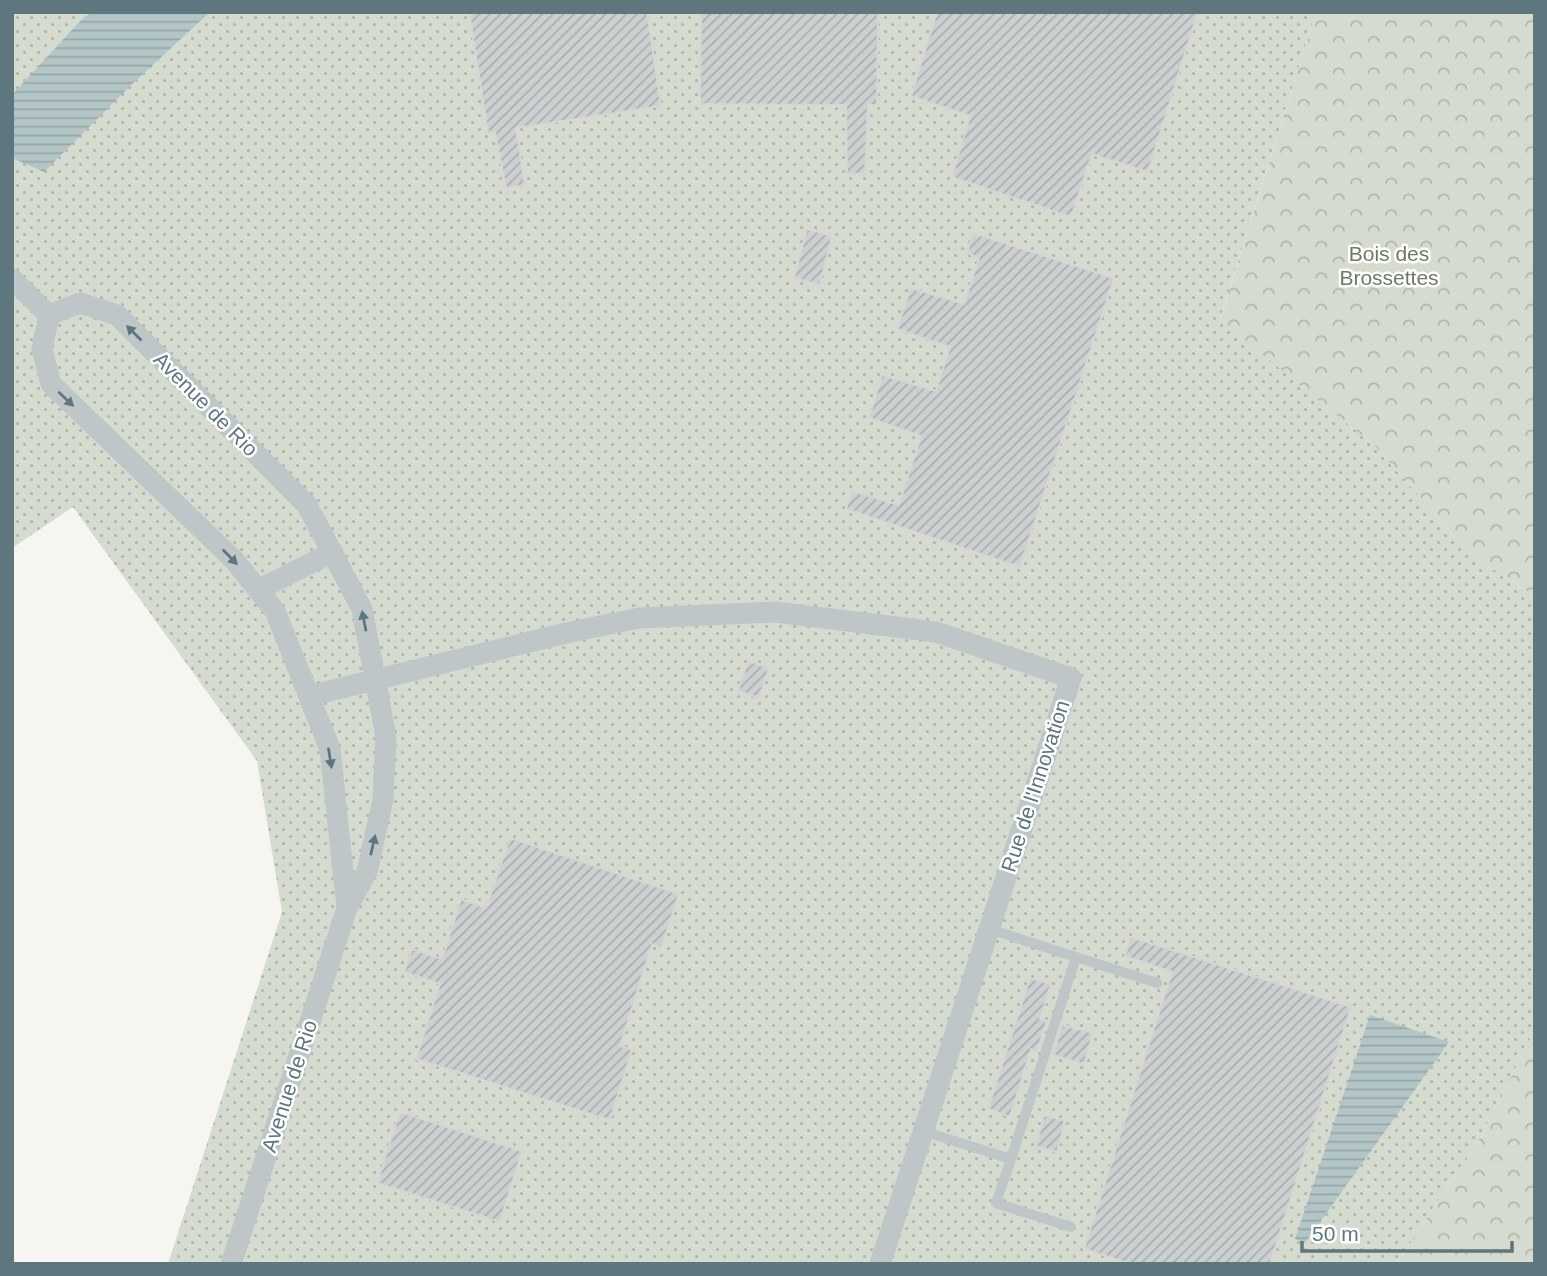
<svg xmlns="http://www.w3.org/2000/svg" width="1547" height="1276" font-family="Arial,sans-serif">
	<defs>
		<pattern id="grass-dots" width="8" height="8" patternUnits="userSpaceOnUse" patternTransform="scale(1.75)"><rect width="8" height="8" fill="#d6dbd0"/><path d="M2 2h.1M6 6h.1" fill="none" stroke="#b1b6ae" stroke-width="1.8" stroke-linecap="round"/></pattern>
		<pattern id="forest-crowns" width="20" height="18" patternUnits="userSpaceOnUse" patternTransform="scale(1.75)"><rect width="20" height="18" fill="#d6dbd0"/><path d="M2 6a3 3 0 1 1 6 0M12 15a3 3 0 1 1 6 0" fill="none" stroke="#b1b6ae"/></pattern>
		<pattern id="water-rules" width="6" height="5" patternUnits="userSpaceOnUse" patternTransform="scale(1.75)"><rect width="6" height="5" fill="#b3c6c7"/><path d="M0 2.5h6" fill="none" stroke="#95a6a7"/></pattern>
		<pattern id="building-hatch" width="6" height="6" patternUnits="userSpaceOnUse" patternTransform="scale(1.75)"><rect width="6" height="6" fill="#ccd0d1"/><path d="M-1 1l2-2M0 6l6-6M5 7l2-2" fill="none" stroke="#a9aeaf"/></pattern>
	</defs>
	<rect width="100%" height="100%" fill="#f6f5f1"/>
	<path fill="url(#grass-dots)" d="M 12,12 L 1316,12 L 1220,319 L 1377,448 L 1470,554 L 1535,596 L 1535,1030 L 1481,1136 L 1396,1264 L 168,1264 L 282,912 L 257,761 L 73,507 L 12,548 Z"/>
	<path fill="url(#forest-crowns)" d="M 1316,12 L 1535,12 L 1535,596 L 1470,554 L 1377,448 L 1220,320 Z
		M 1535,1030 L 1535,1264 L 1396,1264 L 1481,1136 Z"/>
	<path fill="url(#water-rules)" d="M 92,12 L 210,12 L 130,86 L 44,172 L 12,158 L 12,95 L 82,19 Z
		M 1370,1015 L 1449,1042 L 1305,1243 L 1295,1239 Z"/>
	<path fill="url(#building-hatch)" stroke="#d7d6d4" stroke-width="2" d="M 469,12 L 647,12 L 661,106 L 516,128 L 525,185 L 506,188 L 495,132 L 488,133 Z
		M 701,12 L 878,12 L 877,105 L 868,105 L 865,174 L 847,174 L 846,105 L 700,104 Z
		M 937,12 L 1198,12 L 1148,172 L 1092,154 L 1071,217 L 952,177 L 970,116 L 911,96 Z
		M 807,229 L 832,236 L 820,285 L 794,278 Z
		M 973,233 L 1114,278 L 1020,567 L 846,509 L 852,491 L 899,505 L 921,436 L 869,418 L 882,375 L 936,391 L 950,347 L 897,329 L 911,288 L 964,304 L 979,258 L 967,253 Z
		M 748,661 L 769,668 L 759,698 L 738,691 Z
		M 510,838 L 679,894 L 661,948 L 652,944 L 620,1046 L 632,1050 L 610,1120 L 416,1059 L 440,984 L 404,972 L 412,949 L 442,959 L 461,899 L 486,908 Z
		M 1131,937 L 1351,1007 L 1270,1264 L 1130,1264 L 1084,1249 L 1172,972 L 1125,956 Z
		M 1030,978 L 1051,984 L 1040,1019 L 1047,1021 L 1037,1051 L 1031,1049 L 1010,1117 L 988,1109 Z
		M 1062,1025 L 1093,1033 L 1084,1064 L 1053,1055 Z
		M 400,1112 L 522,1151 L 500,1222 L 377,1183 Z
		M 1044,1115 L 1065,1121 L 1057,1152 L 1036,1146 Z"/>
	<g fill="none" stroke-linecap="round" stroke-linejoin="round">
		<path stroke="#bfc6c8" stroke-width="10" d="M 1076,957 L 1157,983
			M 923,1131 L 1011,1159 L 1076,957 L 989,929
			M 1011,1159 L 996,1203 L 1071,1227"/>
		<path stroke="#bfc6c8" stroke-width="21" d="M 12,279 L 49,315
			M 49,315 L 80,303 L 117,315 L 307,505 L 362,609 L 386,737 L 383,799 L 367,872 L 347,908 L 231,1264
			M 49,315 L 42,349 L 51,384 L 234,560 L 275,611 L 330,749 L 347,908
			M 258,590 L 333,552
			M 309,696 L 566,633 L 639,618 L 775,612 L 936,632 L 1071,678 L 880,1264"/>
	</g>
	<defs><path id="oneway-solid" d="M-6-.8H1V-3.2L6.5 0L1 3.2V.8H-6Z" transform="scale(1.75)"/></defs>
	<g fill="#5e777f">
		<use href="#oneway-solid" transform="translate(134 333) rotate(-135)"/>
		<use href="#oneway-solid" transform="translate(66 399) rotate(44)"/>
		<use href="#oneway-solid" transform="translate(230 557) rotate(46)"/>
		<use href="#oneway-solid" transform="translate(364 621) rotate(-101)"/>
		<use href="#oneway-solid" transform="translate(330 758) rotate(81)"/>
		<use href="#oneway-solid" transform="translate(373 845) rotate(-77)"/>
	</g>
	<g text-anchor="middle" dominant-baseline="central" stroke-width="5" stroke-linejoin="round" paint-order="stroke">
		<g font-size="21" fill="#6c7b61" stroke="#fff">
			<text x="1389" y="253">Bois des<tspan x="1389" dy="24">Brossettes</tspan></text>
		</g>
		<g font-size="21" fill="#5e777f" stroke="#fff">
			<text transform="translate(206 404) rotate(45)">Avenue de Rio</text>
			<text transform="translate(1035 786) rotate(-72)">Rue de l'Innovation</text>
			<text transform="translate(289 1086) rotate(-72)">Avenue de Rio</text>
		</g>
	</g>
	<rect width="1547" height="1276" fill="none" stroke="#5e777f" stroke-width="28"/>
	<path d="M1302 1241v10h210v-10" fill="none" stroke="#5e777f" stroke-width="3.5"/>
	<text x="1312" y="1241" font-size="21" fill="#5e777f" stroke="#ffffff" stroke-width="5" paint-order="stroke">50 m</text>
</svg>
